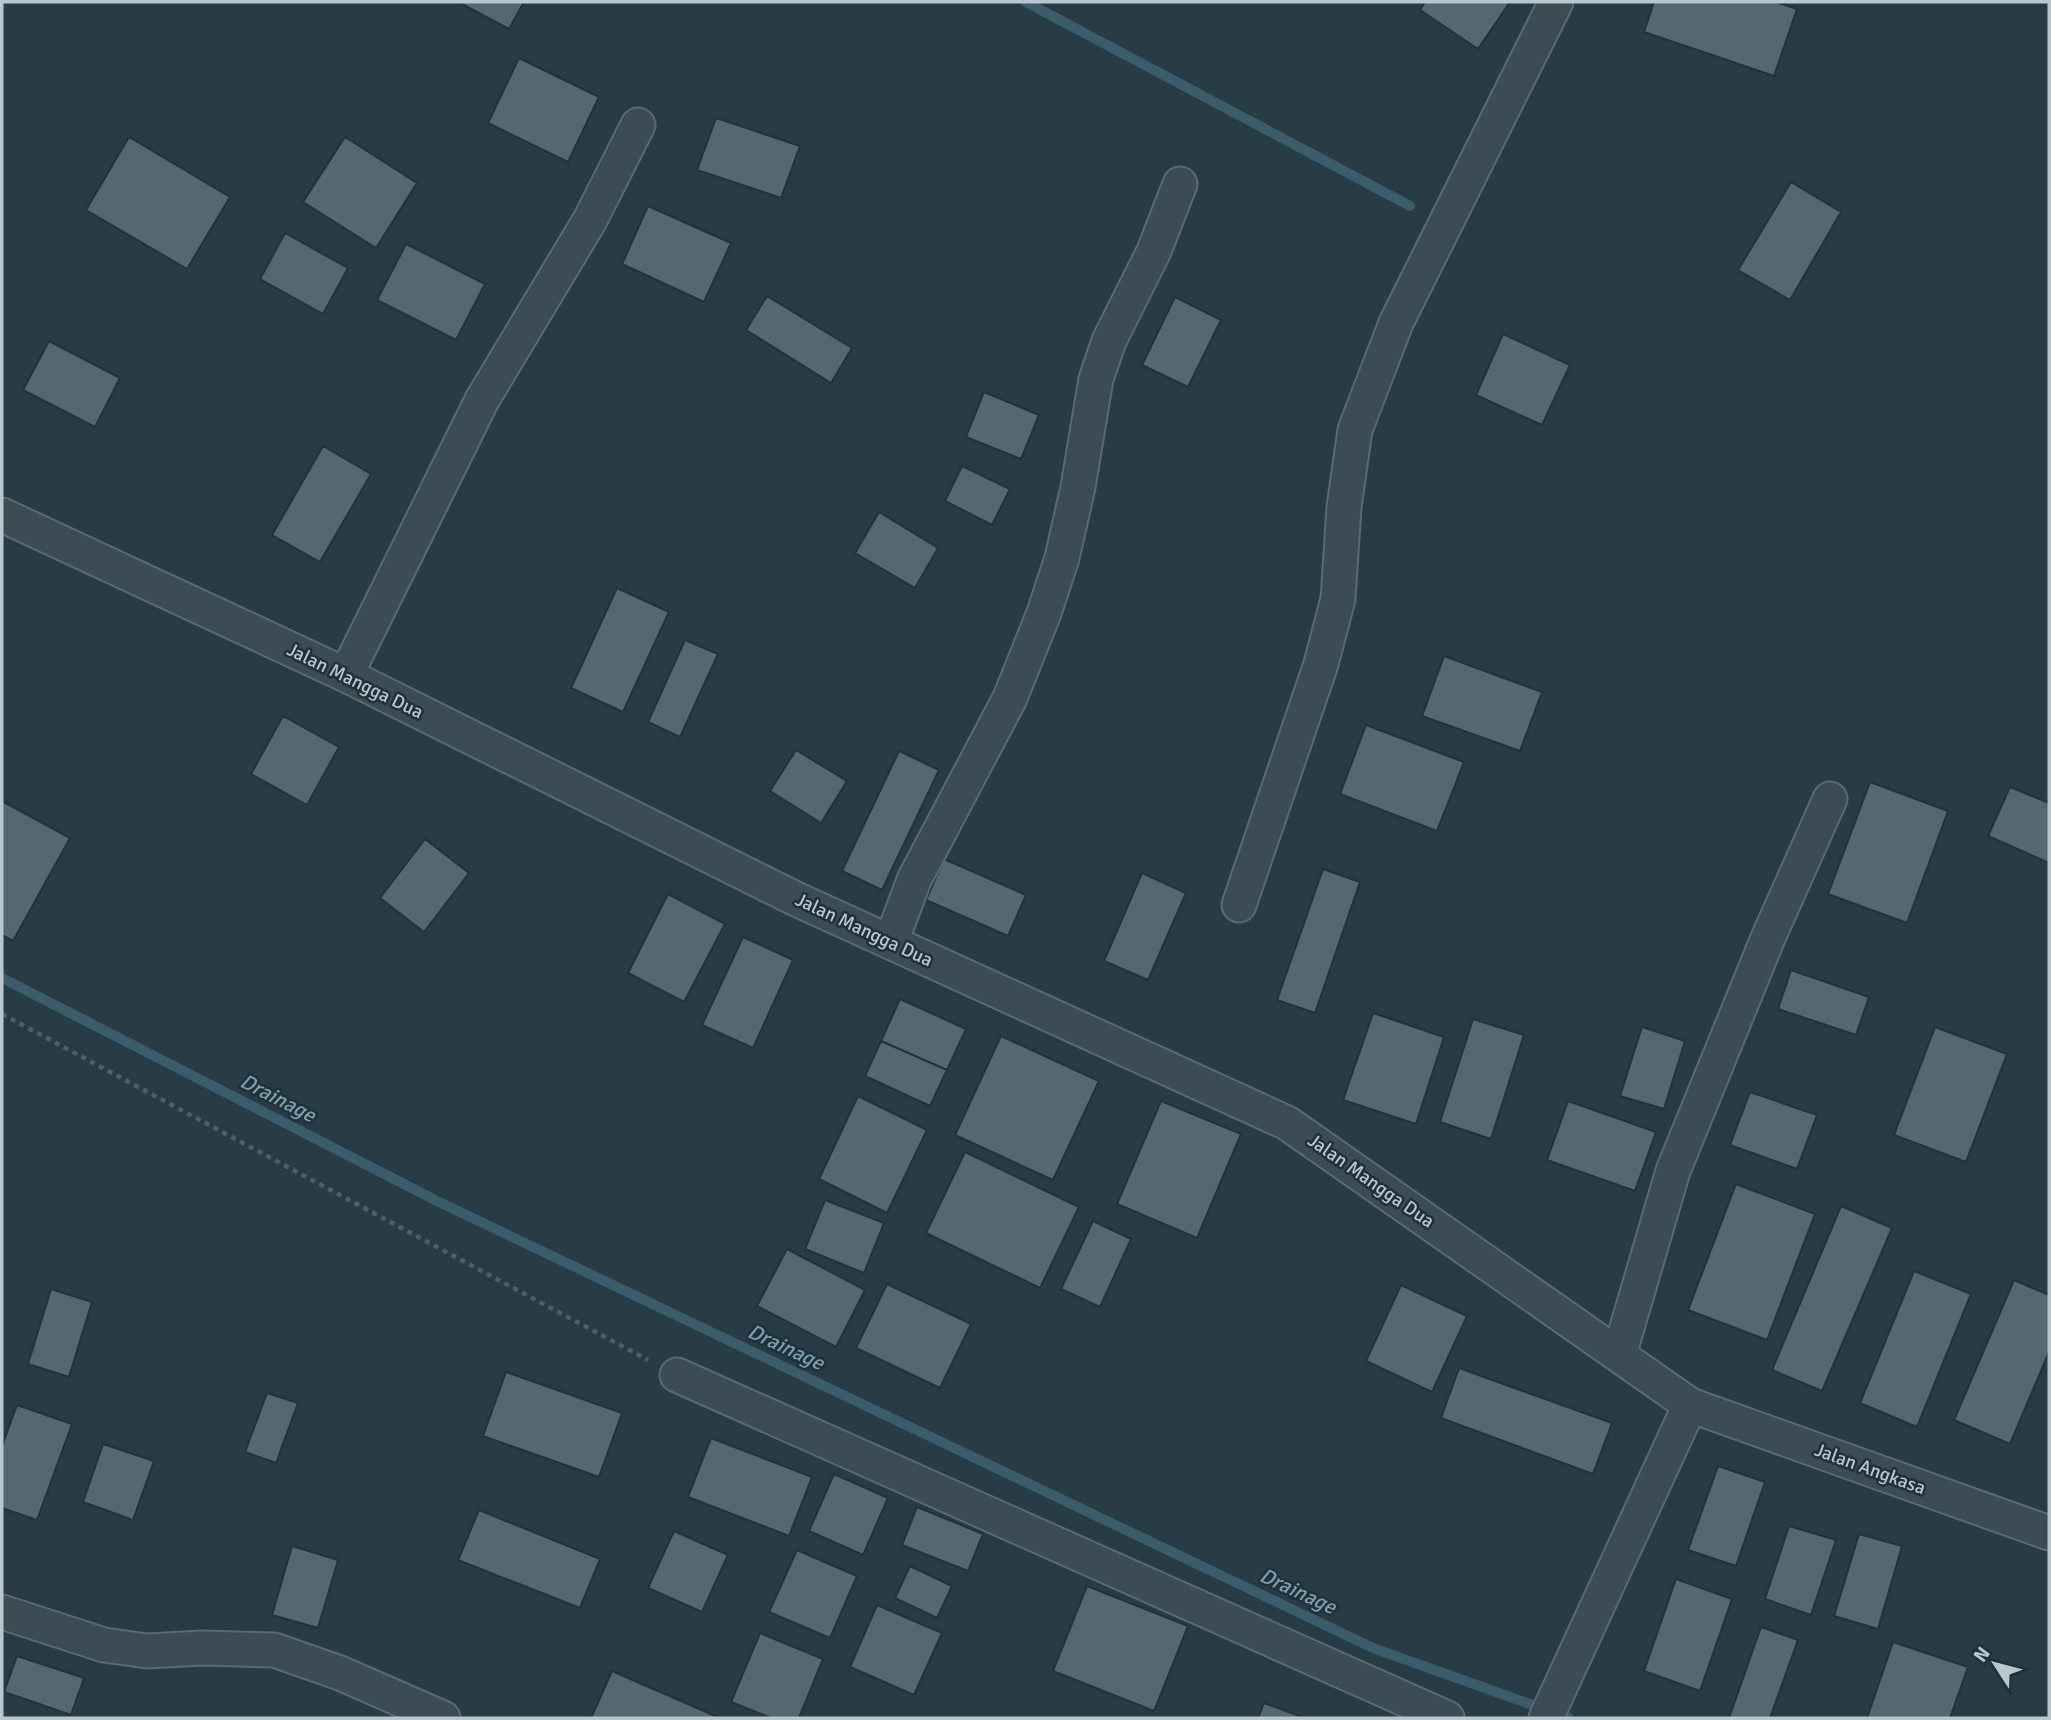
<svg xmlns="http://www.w3.org/2000/svg" width="2051" height="1720" font-family="Signika,sans-serif">
	<rect width="100%" height="100%" fill="#273c44"/>
	<g fill="none" stroke-linecap="round" stroke-linejoin="round">
		<path stroke="#3b5c6b" stroke-width="10" d="M 1026,2 L 1410,206
			M 2,978 L 439,1202 L 1373,1648 L 1569,1718"/>
	</g>
	<path fill="#536871" stroke="#22333b" stroke-width="2" d="M 458,2 L 524,2 L 509,29 Z
		M 1425,2 L 1510,2 L 1478,49 L 1420,10 Z
		M 1654,2 L 1776,2 L 1797,9 L 1774,76 L 1644,32 Z
		M 519,58 L 599,97 L 568,162 L 488,123 Z
		M 716,118 L 800,146 L 781,198 L 697,170 Z
		M 129,137 L 230,197 L 187,269 L 86,210 Z
		M 345,137 L 417,183 L 376,248 L 303,202 Z
		M 1791,182 L 1841,212 L 1790,300 L 1738,270 Z
		M 648,206 L 731,243 L 704,302 L 622,264 Z
		M 285,233 L 348,268 L 323,314 L 260,279 Z
		M 406,244 L 485,284 L 456,340 L 377,300 Z
		M 767,296 L 852,348 L 831,383 L 746,330 Z
		M 1175,297 L 1221,320 L 1188,387 L 1142,365 Z
		M 1503,334 L 1570,365 L 1542,425 L 1476,395 Z
		M 49,341 L 120,378 L 95,427 L 23,390 Z
		M 984,392 L 1039,415 L 1021,459 L 966,437 Z
		M 323,446 L 371,474 L 320,562 L 272,535 Z
		M 962,466 L 1010,489 L 992,525 L 945,501 Z
		M 879,512 L 938,548 L 915,588 L 855,553 Z
		M 617,588 L 669,612 L 623,712 L 571,688 Z
		M 685,640 L 718,654 L 680,737 L 648,722 Z
		M 1444,656 L 1542,692 L 1520,751 L 1422,716 Z
		M 283,716 L 339,747 L 307,805 L 251,774 Z
		M 1366,725 L 1464,762 L 1437,831 L 1340,794 Z
		M 796,750 L 847,781 L 821,823 L 770,791 Z
		M 899,751 L 939,770 L 882,890 L 842,871 Z
		M 1870,782 L 1948,811 L 1907,923 L 1828,894 Z
		M 2010,787 L 2049,803 L 2049,863 L 1988,836 Z
		M 2,801 L 70,838 L 13,941 L 2,935 Z
		M 425,839 L 469,873 L 424,932 L 380,898 Z
		M 944,859 L 1026,895 L 1008,936 L 926,900 Z
		M 1323,869 L 1360,882 L 1315,1013 L 1277,1000 Z
		M 1142,873 L 1186,893 L 1148,980 L 1104,961 Z
		M 668,894 L 725,924 L 684,1002 L 628,973 Z
		M 743,937 L 793,960 L 753,1048 L 702,1025 Z
		M 1791,970 L 1869,997 L 1856,1035 L 1778,1009 Z
		M 900,999 L 966,1029 L 947,1070 L 881,1041 Z
		M 1373,1013 L 1444,1037 L 1416,1124 L 1343,1100 Z
		M 1473,1019 L 1524,1035 L 1491,1139 L 1440,1122 Z
		M 1642,1027 L 1685,1041 L 1664,1109 L 1620,1096 Z
		M 1935,1027 L 2007,1054 L 1966,1162 L 1894,1135 Z
		M 1001,1036 L 1099,1081 L 1053,1180 L 955,1135 Z
		M 881,1041 L 947,1070 L 930,1106 L 865,1076 Z
		M 1750,1092 L 1817,1115 L 1797,1169 L 1730,1145 Z
		M 858,1096 L 927,1130 L 887,1213 L 819,1179 Z
		M 1161,1101 L 1241,1134 L 1197,1238 L 1117,1204 Z
		M 1568,1101 L 1656,1132 L 1635,1191 L 1547,1160 Z
		M 965,1152 L 1079,1207 L 1040,1288 L 926,1233 Z
		M 1736,1184 L 1815,1214 L 1767,1340 L 1688,1310 Z
		M 825,1200 L 884,1223 L 864,1273 L 805,1249 Z
		M 1841,1206 L 1892,1228 L 1822,1391 L 1772,1370 Z
		M 1093,1221 L 1131,1239 L 1100,1307 L 1061,1289 Z
		M 787,1249 L 865,1290 L 836,1347 L 757,1306 Z
		M 1914,1271 L 1971,1294 L 1917,1427 L 1860,1403 Z
		M 2014,1280 L 2049,1295 L 2049,1352 L 2010,1444 L 1954,1420 Z
		M 887,1284 L 971,1324 L 940,1388 L 856,1348 Z
		M 1401,1285 L 1467,1316 L 1432,1392 L 1366,1361 Z
		M 51,1289 L 92,1302 L 69,1377 L 28,1364 Z
		M 1459,1368 L 1612,1423 L 1593,1474 L 1441,1418 Z
		M 506,1372 L 622,1413 L 599,1477 L 483,1436 Z
		M 267,1393 L 298,1403 L 276,1463 L 245,1452 Z
		M 17,1405 L 72,1424 L 37,1520 L 2,1508 L 2,1446 Z
		M 711,1438 L 812,1477 L 789,1536 L 688,1497 Z
		M 103,1444 L 154,1461 L 133,1520 L 83,1502 Z
		M 1718,1466 L 1765,1482 L 1736,1566 L 1688,1550 Z
		M 834,1474 L 888,1498 L 863,1555 L 809,1531 Z
		M 917,1507 L 983,1534 L 968,1571 L 902,1545 Z
		M 479,1510 L 600,1559 L 580,1608 L 458,1560 Z
		M 1789,1526 L 1836,1540 L 1811,1615 L 1765,1599 Z
		M 674,1531 L 728,1555 L 702,1612 L 648,1588 Z
		M 1859,1534 L 1902,1546 L 1878,1629 L 1834,1616 Z
		M 292,1546 L 338,1560 L 318,1628 L 272,1615 Z
		M 797,1550 L 857,1576 L 830,1638 L 769,1612 Z
		M 910,1566 L 952,1586 L 937,1618 L 895,1598 Z
		M 1676,1579 L 1732,1599 L 1700,1691 L 1644,1671 Z
		M 1087,1586 L 1188,1626 L 1154,1711 L 1053,1671 Z
		M 877,1605 L 942,1633 L 914,1695 L 850,1667 Z
		M 1761,1627 L 1798,1640 L 1770,1718 L 1729,1718 Z
		M 760,1633 L 823,1659 L 799,1718 L 771,1718 L 731,1702 Z
		M 1893,1642 L 1968,1667 L 1950,1718 L 1867,1718 Z
		M 17,1656 L 84,1678 L 71,1715 L 4,1692 Z
		M 612,1671 L 720,1718 L 591,1718 Z
		M 1264,1703 L 1305,1718 L 1258,1718 Z"/>
	<g fill="none" stroke-linecap="round" stroke-linejoin="round">
		<g stroke="#5b6971" stroke-width="37">
			<path id="street" d="M 2,515 L 346,675 L 796,899 L 1287,1123 L 1690,1405 L 2049,1533
				M 346,675 L 482,400 L 590,220 L 638,125
				M 1239,905 L 1321,664 L 1338,599 L 1344,507 L 1355,430 L 1396,323 L 1556,2
				M 891,942 L 914,880 L 1010,698 L 1044,613 L 1062,558 L 1078,487 L 1096,379 L 1109,341 L 1154,251 L 1180,184
				M 1619,1355 L 1673,1171 L 1768,938 L 1830,799
				M 677,1375 L 1447,1718
				M 2,1612 L 104,1645 L 147,1651 L 202,1648 L 274,1650 L 340,1673 L 443,1718
				M 1546,1718 L 1690,1405"/>
		</g>
		<path stroke="#4a635f" stroke-width="4.5" stroke-dasharray="5 5" stroke-linecap="butt" d="M 2,1014 L 648,1360"/>
		<use href="#street" stroke="#3c4c54" stroke-width="33"/>
	</g>
	<g text-anchor="middle" dominant-baseline="central" stroke-width="5" stroke-linejoin="round" paint-order="stroke">
		<g font-size="19" fill="#bac6cd" stroke="#203139">
			<text transform="translate(355 681) rotate(26)">Jalan Mangga Dua</text>
			<text transform="translate(864 930) rotate(25)">Jalan Mangga Dua</text>
			<text transform="translate(1371 1181) rotate(35)">Jalan Mangga Dua</text>
			<text transform="translate(1870 1469) rotate(20)">Jalan Angkasa</text>
		</g>
		<g font-size="21" font-style="italic" fill="#7aa0b0" stroke="#203139">
			<text transform="translate(278 1098) rotate(27)">Drainage</text>
			<text transform="translate(786 1347) rotate(25)">Drainage</text>
			<text transform="translate(1298 1591) rotate(25)">Drainage</text>
		</g>
	</g>
	<rect width="2051" height="1720" fill="none" stroke="#bac6cd" stroke-width="7"/>
	<g transform="translate(1995 1664) rotate(306)" stroke="#203139" stroke-width="5" paint-order="stroke">
	<path d="M0-5L12 26L0 18L-12 26Z" fill="#bac6cd"/>
	<text y="-10" font-size="19" font-weight="bold" text-anchor="middle" fill="#bac6cd">N</text>
	</g>
</svg>
